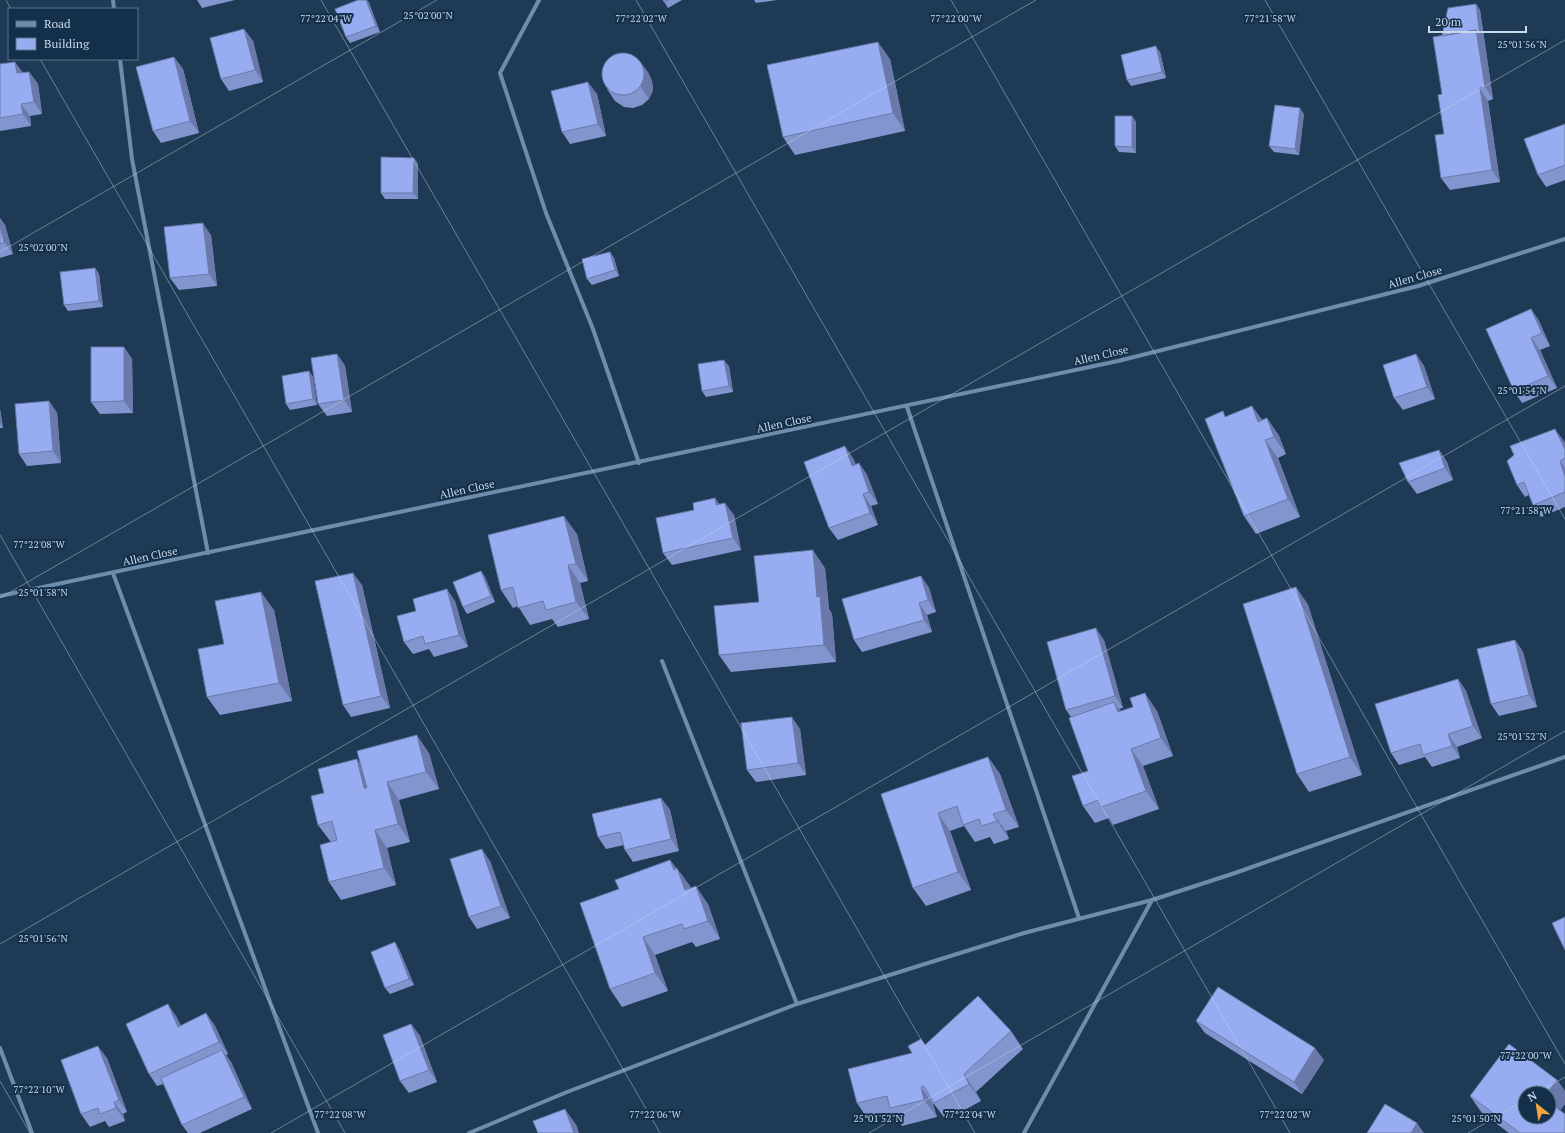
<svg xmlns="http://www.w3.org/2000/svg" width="1565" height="1133" font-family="'PT Serif',serif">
	<rect width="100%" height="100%" fill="#1f3a55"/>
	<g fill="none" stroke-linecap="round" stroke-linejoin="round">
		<path stroke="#6e8cac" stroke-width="4" d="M 113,0 L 114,9
			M 539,0 L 500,73 L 546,213 L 593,329 L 639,463
			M 120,59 L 132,159 L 208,553
			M 907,407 L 1079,918
			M 113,573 L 318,1133
			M 0,596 L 1118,361 L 1418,286 L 1565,239
			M 662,661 L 797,1004
			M 0,1048 L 32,1133
			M 469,1133 L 567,1092 L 797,1004 L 1024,933 L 1152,900 L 1235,873 L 1565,757
			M 1024,1133 L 1152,900"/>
	</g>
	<path fill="#8395cf" d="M 197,0 L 235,0 L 202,8 Z
		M 358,0 L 367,0 L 369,3 L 380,32 L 350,43 L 346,37 Z
		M 663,0 L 682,0 L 668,8 Z
		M 754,0 L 777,0 L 756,3 Z
		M 1476,4 L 1480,10 L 1493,99 L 1488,101 L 1500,182 L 1450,190 L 1441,178 L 1444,134 L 1442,94 Z
		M 244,29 L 253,41 L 263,82 L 229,91 L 221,79 Z
		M 1160,52 L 1166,78 L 1131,86 L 1127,80 Z
		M 174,57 L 183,69 L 199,133 L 161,143 L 153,131 Z
		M 890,59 L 905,131 L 795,155 L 783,137 Z
		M 0,64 L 23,73 L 29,72 L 38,84 L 42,114 L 30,116 L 31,126 L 0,131 Z
		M 648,72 L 652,81 L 653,90 L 649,99 L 642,105 L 633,108 L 624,107 L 615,101 L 607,89 Z
		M 597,94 L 606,136 L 570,144 L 562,132 Z
		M 1304,114 L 1299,155 L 1274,152 L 1269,146 Z
		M 1132,116 L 1136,122 L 1136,153 L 1119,152 L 1115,146 Z
		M 1565,124 L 1565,180 L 1546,187 L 1538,175 Z
		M 414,158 L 418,164 L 418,199 L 385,199 L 381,193 Z
		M 0,218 L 5,225 L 13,254 L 0,258 Z
		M 211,235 L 217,286 L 179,290 L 170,278 Z
		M 610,252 L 614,258 L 619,276 L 592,285 L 587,279 Z
		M 95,268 L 99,274 L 103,307 L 68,311 L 64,305 Z
		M 1531,309 L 1539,321 L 1550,346 L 1540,350 L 1557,388 L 1522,403 L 1514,391 Z
		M 124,347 L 132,359 L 133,413 L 100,414 L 91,402 Z
		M 337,354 L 345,366 L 352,412 L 327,416 L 318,404 Z
		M 1416,354 L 1424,366 L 1435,399 L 1403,410 L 1394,398 Z
		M 729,366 L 733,392 L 706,397 L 702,391 Z
		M 309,371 L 313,377 L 317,405 L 290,410 L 286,404 Z
		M 49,401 L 57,413 L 61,463 L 27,466 L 19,454 Z
		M 1252,406 L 1262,420 L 1267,418 L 1279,436 L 1286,454 L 1278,458 L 1300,517 L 1256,534 L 1244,516 L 1227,416 Z
		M 0,409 L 3,428 L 0,428 Z
		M 1564,441 L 1565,444 L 1565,507 L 1541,517 L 1533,505 L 1529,495 L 1525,497 L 1517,485 Z
		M 1439,450 L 1447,462 L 1453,480 L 1417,494 L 1408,482 Z
		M 853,458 L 856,465 L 859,463 L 867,475 L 878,504 L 871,506 L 878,525 L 838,540 L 829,528 Z
		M 715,498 L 719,504 L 734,515 L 741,550 L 672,565 L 663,553 L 694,510 Z
		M 577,534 L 588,581 L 580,583 L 589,619 L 558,627 L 552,619 L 530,625 L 518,606 L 513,608 L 501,590 Z
		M 825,568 L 829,609 L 832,614 L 836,662 L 731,672 L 719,655 L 759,602 Z
		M 481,571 L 485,577 L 495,602 L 467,614 L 463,607 Z
		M 921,576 L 929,588 L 936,612 L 927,615 L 932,632 L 862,652 L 854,640 Z
		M 362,585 L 390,708 L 351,717 L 343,705 Z
		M 1296,587 L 1308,605 L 1362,775 L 1309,792 L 1297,774 Z
		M 455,601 L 468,647 L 434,657 L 429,649 L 413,654 L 404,642 L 416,611 Z
		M 274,610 L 292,701 L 220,715 L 207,697 L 224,644 Z
		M 1104,640 L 1123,708 L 1119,709 L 1121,711 L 1157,711 L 1173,756 L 1143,766 L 1159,809 L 1113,825 L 1109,818 L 1095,823 L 1083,806 L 1088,771 L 1071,717 L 1066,710 Z
		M 1515,640 L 1523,652 L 1537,707 L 1499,716 L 1491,704 Z
		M 1458,679 L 1466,691 L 1482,738 L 1457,747 L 1460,758 L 1432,767 L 1425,757 L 1399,765 L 1391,753 Z
		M 800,729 L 806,775 L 756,782 L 747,770 Z
		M 429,753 L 439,789 L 399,800 L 410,842 L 387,848 L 396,885 L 341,900 L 329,882 L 331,842 L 318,825 L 324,793 L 361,766 Z
		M 988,757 L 1000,774 L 1019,827 L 1006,831 L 1009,839 L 994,844 L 990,837 L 975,842 L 964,826 L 950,831 L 971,890 L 926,906 L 913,888 L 881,794 Z
		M 661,798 L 670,810 L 679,851 L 633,862 L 625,850 L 624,845 L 606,849 L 598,837 Z
		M 670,860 L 690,886 L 690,888 L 708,904 L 720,939 L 696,947 L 692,942 L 655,955 L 668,991 L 622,1007 L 610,989 L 619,889 Z
		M 490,861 L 510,918 L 477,929 L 469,917 Z
		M 399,949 L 414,985 L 390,994 L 385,988 Z
		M 206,1013 L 215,1026 L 228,1054 L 226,1055 L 231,1062 L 252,1109 L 200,1133 L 188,1133 L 182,1125 L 163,1084 L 157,1086 L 149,1074 L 176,1016 L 181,1026 Z
		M 1196,1021 L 1324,1060 L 1302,1094 L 1205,1033 Z
		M 411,1024 L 420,1036 L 437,1082 L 409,1093 L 400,1081 Z
		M 1011,1031 L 1023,1049 L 976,1092 L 981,1101 L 946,1120 L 934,1104 L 933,1104 L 937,1117 L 902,1126 L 895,1114 L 869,1121 L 857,1103 L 912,1053 L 925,1045 Z
		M 107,1058 L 127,1112 L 123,1114 L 125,1121 L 109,1127 L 105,1121 L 90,1127 L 81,1114 Z
		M 1557,1080 L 1565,1091 L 1565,1104 L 1560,1110 L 1565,1133 L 1509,1133 L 1482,1113 L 1470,1096 Z"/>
	<path fill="#6a79a9" d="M 366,0 L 367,0 L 369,3 L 380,32 L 376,26 Z
		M 1476,4 L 1480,10 L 1493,99 L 1485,87 L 1476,30 Z
		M 244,29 L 253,41 L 263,82 L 255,70 Z
		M 878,42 L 890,59 L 905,131 L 893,113 Z
		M 1156,46 L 1160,52 L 1166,78 L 1162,72 Z
		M 174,57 L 183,69 L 199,133 L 190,121 Z
		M 639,60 L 648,72 L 652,81 L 653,90 L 649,99 L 641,87 Z
		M 15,62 L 24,74 L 17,73 Z
		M 29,72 L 38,84 L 42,114 L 34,102 Z
		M 588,82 L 597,94 L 606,136 L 598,124 Z
		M 1480,88 L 1488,101 L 1500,182 L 1492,170 Z
		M 21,104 L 30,116 L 31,126 L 23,114 Z
		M 1300,108 L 1304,114 L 1299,155 L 1295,149 Z
		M 1132,116 L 1136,122 L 1136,153 L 1132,147 Z
		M 414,158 L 418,164 L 418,199 L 413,193 Z
		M 0,218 L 5,225 L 13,254 L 4,242 L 0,226 Z
		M 203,223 L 211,235 L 217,286 L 209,274 Z
		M 610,252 L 614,258 L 619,276 L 615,270 Z
		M 95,268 L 99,274 L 103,307 L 99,301 Z
		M 1531,309 L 1539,321 L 1550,346 L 1542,333 Z
		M 1531,338 L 1540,350 L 1557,388 L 1548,376 Z
		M 124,347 L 132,359 L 133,413 L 124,401 Z
		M 337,354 L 345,366 L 352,412 L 344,400 Z
		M 1416,354 L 1424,366 L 1435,399 L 1427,387 Z
		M 724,360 L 729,366 L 733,392 L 729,386 Z
		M 309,371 L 313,377 L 317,405 L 313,399 Z
		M 49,401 L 57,413 L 61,463 L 53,451 Z
		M 1252,406 L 1264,424 L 1270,439 L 1258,422 Z
		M 0,409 L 3,428 L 0,424 Z
		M 1267,418 L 1279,436 L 1286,454 L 1274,437 Z
		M 1555,429 L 1564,441 L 1565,444 L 1565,449 Z
		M 1265,440 L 1278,458 L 1300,517 L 1288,499 Z
		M 845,446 L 853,458 L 861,478 L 852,466 Z
		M 1439,450 L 1447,462 L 1453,480 L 1445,468 Z
		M 1560,461 L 1565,468 L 1565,477 Z
		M 859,463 L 867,475 L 878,504 L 869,492 Z
		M 863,494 L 871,506 L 878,525 L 870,513 Z
		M 715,498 L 723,510 L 716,505 Z
		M 725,503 L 734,515 L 741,550 L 733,538 Z
		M 564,516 L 577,534 L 588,581 L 576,564 Z
		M 813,550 L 825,568 L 829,609 L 832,614 L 836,662 L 824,645 L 817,597 Z
		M 568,565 L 580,583 L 589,619 L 576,602 Z
		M 481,571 L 485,577 L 495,602 L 491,596 Z
		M 353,573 L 362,585 L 390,708 L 381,696 Z
		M 921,576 L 929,588 L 936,612 L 928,600 Z
		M 1296,587 L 1308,605 L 1362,775 L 1350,757 Z
		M 447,589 L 455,601 L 468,647 L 459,635 Z
		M 261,592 L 274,610 L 292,701 L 279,683 Z
		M 919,603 L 927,615 L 932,632 L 924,620 Z
		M 1096,628 L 1104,640 L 1123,708 L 1115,696 Z
		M 1515,640 L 1523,652 L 1537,707 L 1529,695 Z
		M 1458,679 L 1466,691 L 1482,738 L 1473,726 Z
		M 1145,693 L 1157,711 L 1173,756 L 1161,738 Z
		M 1114,702 L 1126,719 L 1118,712 Z
		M 792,717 L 800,729 L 806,775 L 798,763 Z
		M 1448,734 L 1457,747 L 1460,758 L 1452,746 Z
		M 417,735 L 429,753 L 439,789 L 426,772 Z
		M 1131,749 L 1143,766 L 1159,809 L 1146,791 Z
		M 988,757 L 1000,774 L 1019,827 L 1006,810 Z
		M 357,759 L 369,777 L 376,806 L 364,788 Z
		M 387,782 L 399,800 L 410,842 L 398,824 Z
		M 661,798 L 670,810 L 679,851 L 671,839 Z
		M 938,813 L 950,831 L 971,890 L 958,872 Z
		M 993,814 L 1006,831 L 1009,839 L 997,821 Z
		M 375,830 L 387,848 L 396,885 L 384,868 Z
		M 482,849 L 490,861 L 510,918 L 501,906 Z
		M 670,860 L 679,872 L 677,868 L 690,886 L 697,908 L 685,890 L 674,870 Z
		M 696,886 L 708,904 L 720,939 L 708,921 Z
		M 643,937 L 655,955 L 668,991 L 655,973 Z
		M 395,942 L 399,949 L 414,985 L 409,979 Z
		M 168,1004 L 176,1016 L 187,1039 L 178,1027 Z
		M 206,1013 L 215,1026 L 228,1054 L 219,1042 Z
		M 411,1024 L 420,1036 L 437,1082 L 429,1070 Z
		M 98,1046 L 107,1058 L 127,1112 L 119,1100 Z
		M 1315,1048 L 1324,1060 L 1302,1094 L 1294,1082 Z
		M 222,1050 L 231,1062 L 252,1109 L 244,1097 Z
		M 964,1074 L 976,1092 L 981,1101 L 969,1084 Z
		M 1557,1080 L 1565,1091 L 1565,1104 L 1556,1116 L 1549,1106 L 1549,1093 L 1547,1093 Z
		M 921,1087 L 933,1104 L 937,1117 L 924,1100 Z
		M 114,1102 L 123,1114 L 125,1121 L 116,1108 Z
		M 565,1109 L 577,1126 L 579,1133 L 574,1133 Z
		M 1417,1123 L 1424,1133 L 1411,1133 Z"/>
	<path fill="#98adf1" stroke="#6a79a9" d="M 358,0 L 366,0 L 376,26 L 346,37 L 335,9 Z
		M 663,0 L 668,0 L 664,2 Z
		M 1476,4 L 1480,36 L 1476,30 L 1442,36 L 1448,8 Z
		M 244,29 L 255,70 L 221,79 L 210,38 Z
		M 1476,30 L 1485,87 L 1480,88 L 1492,170 L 1441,178 L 1435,135 L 1444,134 L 1438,95 L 1442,94 L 1433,37 Z
		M 878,42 L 893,113 L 783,137 L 767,65 Z
		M 1156,46 L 1162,72 L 1127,80 L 1121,55 Z
		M602 74a21 21 0 1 1 42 0a21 21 0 1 1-42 0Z
		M 174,57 L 190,121 L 153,131 L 136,67 Z
		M 15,62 L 17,73 L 29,72 L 34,102 L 21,104 L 23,114 L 0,118 L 0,64 Z
		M 588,82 L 598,124 L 562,132 L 551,91 Z
		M 1275,105 L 1300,108 L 1295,149 L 1269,146 Z
		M 1115,116 L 1132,116 L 1132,147 L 1115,146 Z
		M 1565,124 L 1565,165 L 1538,175 L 1524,139 Z
		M 381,157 L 414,158 L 413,193 L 381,193 Z
		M 203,223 L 209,274 L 170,278 L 164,227 Z
		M 0,226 L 4,242 L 0,244 Z
		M 610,252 L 615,270 L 587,279 L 582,259 Z
		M 95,268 L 99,301 L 64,305 L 60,272 Z
		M 1531,309 L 1542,333 L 1531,338 L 1548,376 L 1514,391 L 1486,329 Z
		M 91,347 L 124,347 L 124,401 L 91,402 Z
		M 337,354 L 344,400 L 318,404 L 311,358 Z
		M 1416,354 L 1427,387 L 1394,398 L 1383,365 Z
		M 724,360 L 729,386 L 702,391 L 698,364 Z
		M 309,371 L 313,399 L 286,404 L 282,376 Z
		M 49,401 L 53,451 L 19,454 L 15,404 Z
		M 1252,406 L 1258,422 L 1267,418 L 1274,437 L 1265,440 L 1288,499 L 1244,516 L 1205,419 L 1223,411 L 1225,417 Z
		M 1555,429 L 1565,449 L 1565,458 L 1560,461 L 1565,477 L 1565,492 L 1533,505 L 1524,482 L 1517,485 L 1507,461 L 1514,455 L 1510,446 Z
		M 845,446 L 852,466 L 859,463 L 869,492 L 863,494 L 870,513 L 829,528 L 804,462 Z
		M 1439,450 L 1445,468 L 1408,482 L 1399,463 Z
		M 715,498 L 716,505 L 725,503 L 733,538 L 663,553 L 656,518 L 694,510 L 693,503 Z
		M 564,516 L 576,564 L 568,565 L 576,602 L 546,610 L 543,601 L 518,608 L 513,587 L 501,590 L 488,535 Z
		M 813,550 L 817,597 L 820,596 L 824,645 L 719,655 L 714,606 L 759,602 L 754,556 Z
		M 481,571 L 491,596 L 463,607 L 453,582 Z
		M 353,573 L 381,696 L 343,705 L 315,581 Z
		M 921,576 L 928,600 L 919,603 L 924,620 L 854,640 L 842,599 Z
		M 1296,587 L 1350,757 L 1297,774 L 1243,604 Z
		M 447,589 L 459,635 L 425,644 L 423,636 L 404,642 L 397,616 L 416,611 L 413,599 Z
		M 261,592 L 279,683 L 207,697 L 198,649 L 224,644 L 215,601 Z
		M 1096,628 L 1115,696 L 1066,710 L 1047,642 Z
		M 1515,640 L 1529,695 L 1491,704 L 1477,649 Z
		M 1458,679 L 1473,726 L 1448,734 L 1452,746 L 1423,755 L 1420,744 L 1391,753 L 1375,704 Z
		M 1145,693 L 1161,738 L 1131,749 L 1146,791 L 1101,807 L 1098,800 L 1083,806 L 1072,776 L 1088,771 L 1069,718 L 1114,702 L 1118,712 L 1133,707 L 1130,698 Z
		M 792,717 L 798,763 L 747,770 L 741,723 Z
		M 417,735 L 426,772 L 387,782 L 398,824 L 375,830 L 384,868 L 329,882 L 320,845 L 337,840 L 332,821 L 318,825 L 311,796 L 324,793 L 318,769 L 357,759 L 364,788 L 367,788 L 357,751 Z
		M 988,757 L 1006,810 L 993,814 L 997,821 L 982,826 L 979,819 L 963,825 L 957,806 L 938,813 L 958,872 L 913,888 L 881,794 Z
		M 661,798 L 671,839 L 625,850 L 620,832 L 598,837 L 592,814 Z
		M 482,849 L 501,906 L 469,917 L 450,859 Z
		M 670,860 L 674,870 L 677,868 L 685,890 L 696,886 L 708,921 L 684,929 L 682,924 L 643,937 L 655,973 L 610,989 L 580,903 L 619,889 L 615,880 Z
		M 1565,917 L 1565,950 L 1552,923 Z
		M 395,942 L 409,979 L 385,988 L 371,952 Z
		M 1218,987 L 1315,1048 L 1294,1082 L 1196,1021 Z
		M 978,996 L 1011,1031 L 964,1074 L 969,1084 L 934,1103 L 924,1086 L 921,1087 L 924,1100 L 890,1108 L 887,1096 L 857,1103 L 848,1069 L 912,1053 L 908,1046 L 921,1039 L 925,1045 Z
		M 168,1004 L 178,1027 L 206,1013 L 219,1042 L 149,1074 L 126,1024 Z
		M 411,1024 L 429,1070 L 400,1081 L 383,1035 Z
		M 1509,1044 L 1557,1080 L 1547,1093 L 1525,1093 L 1525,1117 L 1549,1117 L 1549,1102 L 1565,1114 L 1565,1133 L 1520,1133 L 1470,1096 Z
		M 98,1046 L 119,1100 L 114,1102 L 116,1108 L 100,1114 L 98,1108 L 81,1114 L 61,1060 Z
		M 222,1050 L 244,1097 L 182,1125 L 161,1078 Z
		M 1385,1104 L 1417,1123 L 1411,1133 L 1367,1133 Z
		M 565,1109 L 574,1133 L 538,1133 L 533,1121 Z"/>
	<path fill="none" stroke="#c8d8e9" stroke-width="1" stroke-opacity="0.45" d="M 6,0 L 11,9M 321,0 L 975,1133M 636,0 L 1290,1133M 951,0 L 1565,1064M 1265,0 L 1565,519M 40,59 L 660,1133M 0,252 L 437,0M 0,535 L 345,1133M 0,598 L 1036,0M 0,944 L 1565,40M 0,1081 L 30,1133M 1537,1093 L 1565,1077M 271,1133 L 1565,386M 869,1133 L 1565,731M 1468,1133 L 1525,1100"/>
	<g text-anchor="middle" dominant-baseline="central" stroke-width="4" stroke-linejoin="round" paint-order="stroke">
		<g font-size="11" fill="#c8d8e9" stroke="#142f4a">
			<text transform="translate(1415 277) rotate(-16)">Allen Close</text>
			<text transform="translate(1101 355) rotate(-13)">Allen Close</text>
			<text transform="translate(784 423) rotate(-12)">Allen Close</text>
			<text transform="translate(467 489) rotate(-12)">Allen Close</text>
			<text transform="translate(150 556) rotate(-12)">Allen Close</text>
		</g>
	</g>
	<g font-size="10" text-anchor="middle" fill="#c8d8e9" stroke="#142f4a" stroke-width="4" stroke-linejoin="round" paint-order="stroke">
		<text x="428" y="19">25°02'00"N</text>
		<text x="326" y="22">77°22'04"W</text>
		<text x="956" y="22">77°22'00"W</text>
		<text x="641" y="22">77°22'02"W</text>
		<text x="1270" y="22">77°21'58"W</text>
		<text x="1522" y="48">25°01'56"N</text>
		<text x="43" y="251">25°02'00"N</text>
		<text x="1522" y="394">25°01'54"N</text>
		<text x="1526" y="514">77°21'58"W</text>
		<text x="39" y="548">77°22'08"W</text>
		<text x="43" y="596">25°01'58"N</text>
		<text x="1522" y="740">25°01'52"N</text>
		<text x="43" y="942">25°01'56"N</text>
		<text x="1526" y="1059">77°22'00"W</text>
		<text x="39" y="1093">77°22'10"W</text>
		<text x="340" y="1118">77°22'08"W</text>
		<text x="655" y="1118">77°22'06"W</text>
		<text x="970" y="1118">77°22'04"W</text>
		<text x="1285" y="1118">77°22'02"W</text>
		<text x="878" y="1122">25°01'52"N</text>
		<text x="1476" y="1122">25°01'50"N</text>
	</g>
	<rect x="8" y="8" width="130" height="52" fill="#142f4a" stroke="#5c738a"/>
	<rect x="16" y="21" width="20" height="6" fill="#6e8cac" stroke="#5c738a"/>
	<text x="44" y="28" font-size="12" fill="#c8d8e9">Road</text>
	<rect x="16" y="38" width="20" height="12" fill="#98adf1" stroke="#5c738a"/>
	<text x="44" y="48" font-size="12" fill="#c8d8e9">Building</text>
	<g transform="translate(1537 1105) rotate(330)"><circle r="19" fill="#142f4a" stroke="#5c738a"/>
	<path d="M0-3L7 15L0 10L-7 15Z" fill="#f1a640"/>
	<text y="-6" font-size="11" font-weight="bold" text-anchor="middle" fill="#c8d8e9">N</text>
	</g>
	<path d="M1429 26v6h97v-6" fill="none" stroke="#c8d8e9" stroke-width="2"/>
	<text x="1435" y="26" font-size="12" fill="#c8d8e9" stroke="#142f4a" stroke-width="3" paint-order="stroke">20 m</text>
</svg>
